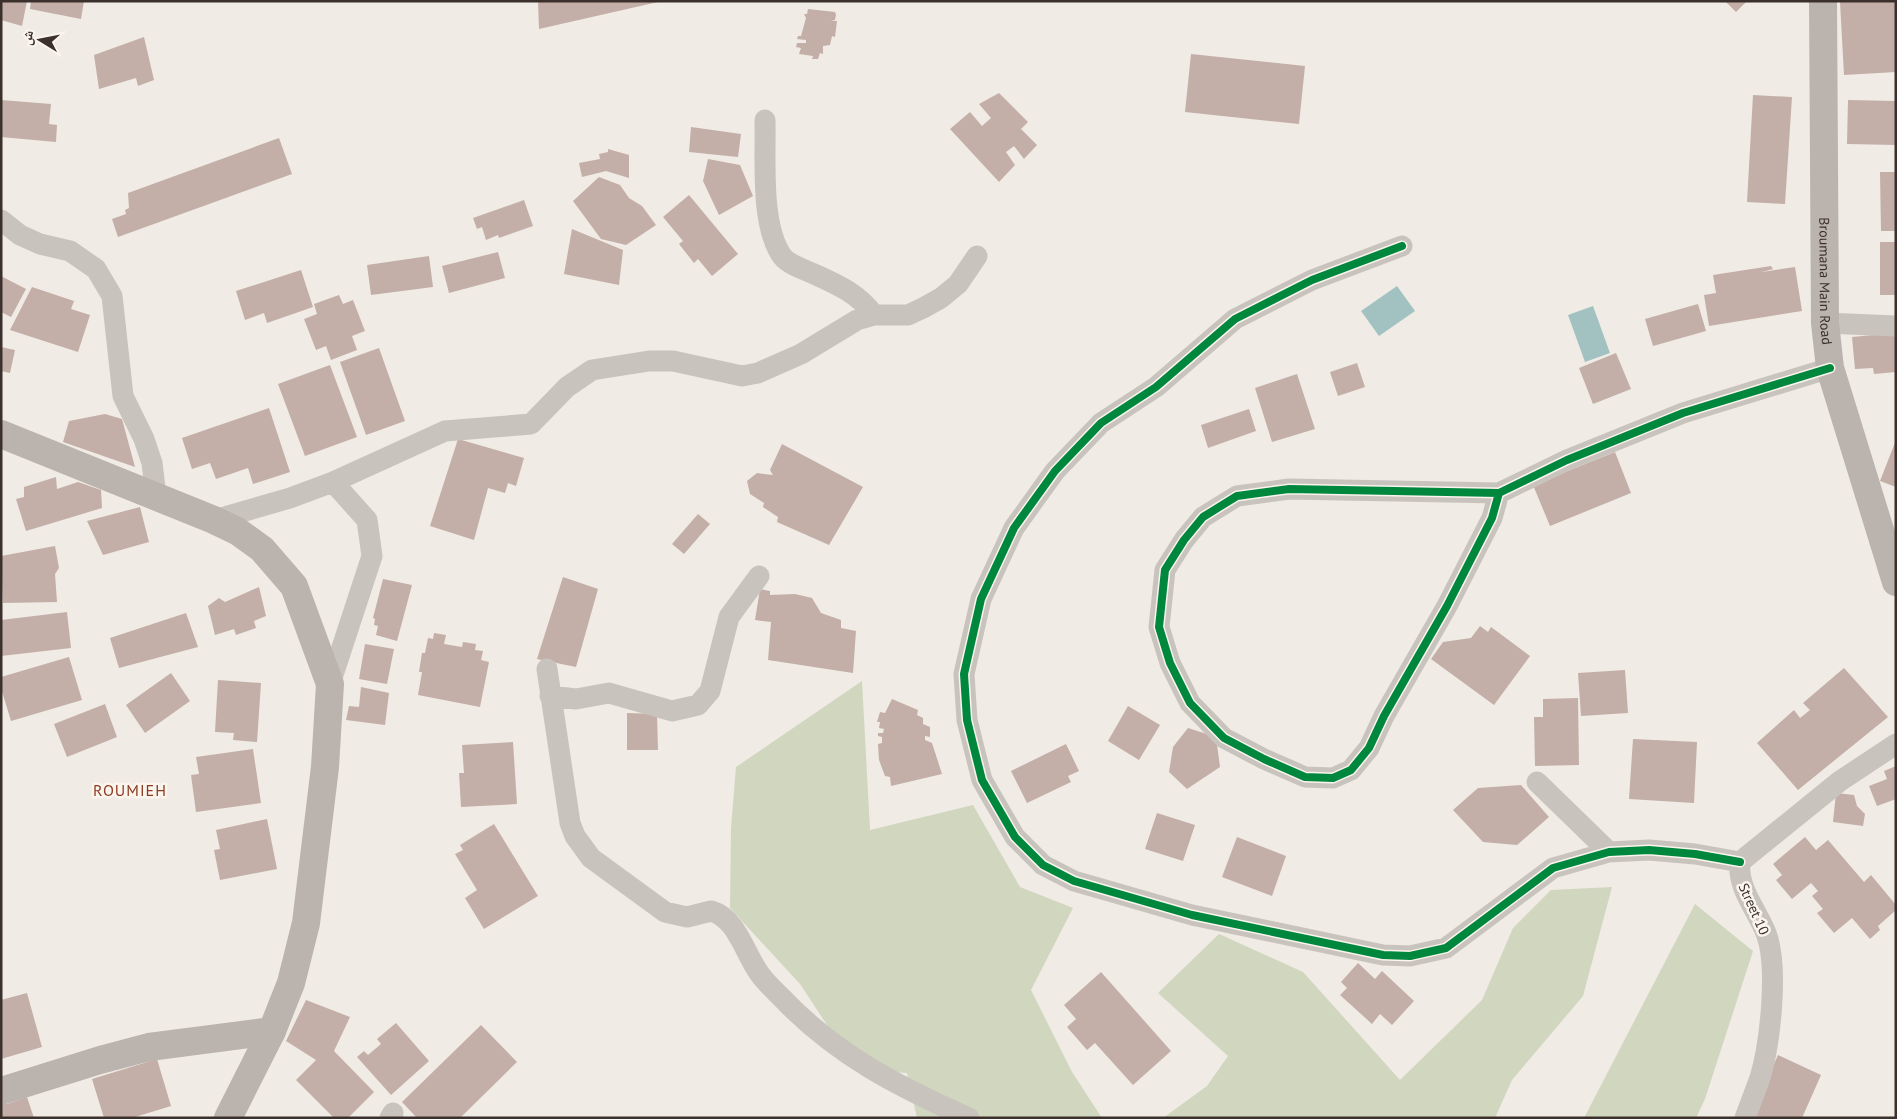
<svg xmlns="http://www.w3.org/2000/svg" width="1897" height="1119" font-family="'PT Sans','Noto Naskh Arabic',sans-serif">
	<rect width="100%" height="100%" fill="#f0ebe5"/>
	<path fill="#d1d6bf" d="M 862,681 L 870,830 L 973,805 L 1020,887 L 1073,908 L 1031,990 L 1072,1072 L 1102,1118 L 917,1118 L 907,1073 L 856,1069 L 800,984 L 730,908 L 731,828 L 736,767 Z
		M 1612,887 L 1583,996 L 1512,1080 L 1495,1118 L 1163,1118 L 1207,1086 L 1228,1056 L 1158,993 L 1219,934 L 1303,972 L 1400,1080 L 1482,1000 L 1513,928 L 1551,890 Z
		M 1695,904 L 1753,951 L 1705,1099 L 1696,1118 L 1584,1118 Z"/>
	<path fill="#a1c2c1" d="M 1397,286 L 1415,311 L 1379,336 L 1361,311 Z
		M 1593,306 L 1610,353 L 1585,362 L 1568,315 Z"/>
	<path fill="#c3afa7" d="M 1,1 L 27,1 L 22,26 L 1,20 Z
		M 31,1 L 84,1 L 81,19 L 30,9 Z
		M 538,1 L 658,1 L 658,2 L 539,29 Z
		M 1725,1 L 1747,1 L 1736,12 Z
		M 1861,1 L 1896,1 L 1896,72 L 1844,75 L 1840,2 Z
		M 808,9 L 835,12 L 836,15 L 835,20 L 831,21 L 837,21 L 835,37 L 832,36 L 830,45 L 823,46 L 823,54 L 820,53 L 818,59 L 812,59 L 813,56 L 799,54 L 801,48 L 796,47 L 797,43 L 806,43 L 806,40 L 797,39 L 798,36 L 801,36 L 806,18 L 804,14 L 807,14 Z
		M 144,37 L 154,80 L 138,86 L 136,78 L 99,89 L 94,55 Z
		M 1191,54 L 1305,66 L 1299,124 L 1185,112 Z
		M 999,93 L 1028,122 L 1021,129 L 1037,145 L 1024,159 L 1014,146 L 1006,152 L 1015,165 L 999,182 L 950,129 L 970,112 L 982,126 L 991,118 L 979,104 Z
		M 1753,95 L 1792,97 L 1785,204 L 1747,202 Z
		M 1,100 L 51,104 L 49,124 L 57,125 L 56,142 L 1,137 Z
		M 1848,100 L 1896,101 L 1896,145 L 1847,144 Z
		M 691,127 L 741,134 L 738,157 L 689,152 Z
		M 279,138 L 292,174 L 118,237 L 112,219 L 126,214 L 125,210 L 129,208 L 128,193 Z
		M 608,149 L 629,155 L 629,178 L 606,171 L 582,177 L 579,163 L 600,159 L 599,154 L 608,152 Z
		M 708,159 L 740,165 L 753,196 L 719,215 L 703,181 Z
		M 1880,172 L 1896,172 L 1896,231 L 1881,231 Z
		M 599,177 L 620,185 L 629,198 L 642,206 L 656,225 L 626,245 L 601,239 L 573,201 Z
		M 689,195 L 738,254 L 712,276 L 698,259 L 694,263 L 679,244 L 683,241 L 663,217 Z
		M 524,200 L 533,226 L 499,238 L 498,235 L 486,240 L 482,227 L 477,229 L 473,218 Z
		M 572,229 L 623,250 L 619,285 L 564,274 Z
		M 1880,242 L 1896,242 L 1896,295 L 1880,295 Z
		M 498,252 L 505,278 L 449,293 L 442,266 Z
		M 429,256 L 433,287 L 371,295 L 367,265 Z
		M 1771,266 L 1773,269 L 1762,272 L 1795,267 L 1802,311 L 1709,326 L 1704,295 L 1716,293 L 1713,275 Z
		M 301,270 L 313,307 L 267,323 L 264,313 L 245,320 L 236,291 Z
		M 1,276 L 26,289 L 11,317 L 1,312 Z
		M 32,287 L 74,301 L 71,309 L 90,315 L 78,352 L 10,330 Z
		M 339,295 L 343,304 L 353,300 L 365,331 L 352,336 L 357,350 L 331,360 L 326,346 L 316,350 L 304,319 L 317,314 L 314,304 Z
		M 1698,304 L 1706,331 L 1653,346 L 1645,319 Z
		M 1884,334 L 1896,336 L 1896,372 L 1874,374 L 1873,368 L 1855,369 L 1852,337 Z
		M 1,347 L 15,350 L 10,373 L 1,371 Z
		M 379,348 L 405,421 L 366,435 L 340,362 Z
		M 1616,353 L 1631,389 L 1593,404 L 1579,368 Z
		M 1357,363 L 1365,387 L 1338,396 L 1330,372 Z
		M 330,365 L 357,437 L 305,456 L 278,384 Z
		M 1297,374 L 1315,429 L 1272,442 L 1255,388 Z
		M 269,408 L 290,472 L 253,484 L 248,468 L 216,479 L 210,463 L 192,469 L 182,438 Z
		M 1249,409 L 1256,431 L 1208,448 L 1201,425 Z
		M 105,414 L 122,419 L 135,467 L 63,442 L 69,421 Z
		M 458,439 L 524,458 L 516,486 L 508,483 L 505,493 L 488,488 L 474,540 L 430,526 Z
		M 1896,440 L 1896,487 L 1880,481 Z
		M 782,444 L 863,487 L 829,545 L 777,522 L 778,517 L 763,507 L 764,503 L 750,494 L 747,481 L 757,473 L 773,475 L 770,470 Z
		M 1615,452 L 1631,493 L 1550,526 L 1533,485 Z
		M 56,477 L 57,489 L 78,482 L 101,490 L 102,508 L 26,531 L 16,499 L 24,497 L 24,487 Z
		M 140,507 L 149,542 L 103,555 L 87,521 Z
		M 698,514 L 710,524 L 684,554 L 672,544 Z
		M 55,546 L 59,568 L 55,574 L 57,602 L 3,603 L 1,556 Z
		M 563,577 L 598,589 L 576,667 L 537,659 Z
		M 383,579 L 412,585 L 397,641 L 376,635 L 378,626 L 374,625 L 375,619 L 373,618 Z
		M 259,587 L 266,616 L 254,621 L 256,628 L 236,635 L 234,629 L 215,635 L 208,606 L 219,598 L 225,602 Z
		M 760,589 L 770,591 L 770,595 L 795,594 L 812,598 L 821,613 L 841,620 L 841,628 L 856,631 L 853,673 L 768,660 L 771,622 L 755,620 Z
		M 67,612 L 71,648 L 1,656 L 1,620 Z
		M 186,613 L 198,647 L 119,668 L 110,638 Z
		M 1480,626 L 1488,632 L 1491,627 L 1530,656 L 1494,705 L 1431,659 L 1443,642 L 1471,638 Z
		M 434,633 L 446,635 L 444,644 L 462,647 L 463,642 L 476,644 L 475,650 L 483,651 L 481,660 L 489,662 L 480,707 L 418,695 L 422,672 L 419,672 L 422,653 L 425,653 L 428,638 L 433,639 Z
		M 365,644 L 394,649 L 387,684 L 359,679 Z
		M 69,657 L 82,700 L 11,721 L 1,688 L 1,677 Z
		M 1844,668 L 1888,717 L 1798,790 L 1757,743 L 1794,710 L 1800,718 L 1810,710 L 1803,703 Z
		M 1625,670 L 1628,713 L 1581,716 L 1578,673 Z
		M 171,673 L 190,701 L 145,733 L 126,705 Z
		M 218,680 L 261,683 L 257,742 L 233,740 L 234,733 L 215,732 Z
		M 361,687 L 389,693 L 385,725 L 346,720 L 349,706 L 359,707 Z
		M 1578,698 L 1579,765 L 1535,766 L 1534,717 L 1543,717 L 1543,699 Z
		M 892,699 L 918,710 L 917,715 L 923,718 L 923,724 L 930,727 L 930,737 L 925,736 L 925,740 L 932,743 L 942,774 L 891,786 L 890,777 L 885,776 L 879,760 L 878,744 L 882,743 L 882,737 L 878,736 L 878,733 L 883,733 L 884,729 L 879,728 L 880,722 L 877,722 L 880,712 L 885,713 Z
		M 105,704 L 117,737 L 67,757 L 54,724 Z
		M 1128,706 L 1160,725 L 1139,760 L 1108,741 Z
		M 627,713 L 657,714 L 658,750 L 627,750 Z
		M 1188,728 L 1216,737 L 1220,767 L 1187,789 L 1169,772 L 1173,747 Z
		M 1633,739 L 1697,742 L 1694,803 L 1629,799 Z
		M 513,742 L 517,804 L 461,807 L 459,773 L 464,773 L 462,745 Z
		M 1066,744 L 1079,771 L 1068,776 L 1071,782 L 1027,803 L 1011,771 Z
		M 253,749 L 261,803 L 196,812 L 191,775 L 199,774 L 196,757 Z
		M 1896,766 L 1896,799 L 1877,806 L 1869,786 L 1887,779 L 1884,771 Z
		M 1521,785 L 1549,817 L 1517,845 L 1483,842 L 1453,810 L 1478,788 Z
		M 1836,793 L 1854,795 L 1857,806 L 1865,814 L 1863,826 L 1833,822 Z
		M 1157,813 L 1195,825 L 1183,861 L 1145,849 Z
		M 267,819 L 277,869 L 220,880 L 214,850 L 220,849 L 216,830 Z
		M 494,824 L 538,896 L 484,929 L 465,898 L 477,890 L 455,854 L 463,850 L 460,845 Z
		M 1237,837 L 1286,856 L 1272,896 L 1222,877 Z
		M 1805,837 L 1816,850 L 1828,840 L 1864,882 L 1871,875 L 1896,905 L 1896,910 L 1878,926 L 1880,930 L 1870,939 L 1852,918 L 1834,933 L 1817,913 L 1823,909 L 1812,896 L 1818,891 L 1811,883 L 1792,899 L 1776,880 L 1782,875 L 1773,864 Z
		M 1358,963 L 1375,979 L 1382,971 L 1414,1001 L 1392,1025 L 1380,1014 L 1372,1024 L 1340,995 L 1347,988 L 1341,982 Z
		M 1101,972 L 1171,1051 L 1133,1085 L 1095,1043 L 1087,1050 L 1067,1027 L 1076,1019 L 1064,1005 Z
		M 27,993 L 42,1047 L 1,1059 L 1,1000 Z
		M 306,1000 L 350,1017 L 334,1051 L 374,1092 L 348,1118 L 334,1118 L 296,1080 L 316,1060 L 286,1041 Z
		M 396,1023 L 429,1061 L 391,1095 L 357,1057 L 364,1051 L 368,1055 L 381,1044 L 377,1039 Z
		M 481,1025 L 517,1062 L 460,1118 L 417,1118 L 402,1102 Z
		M 1778,1055 L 1821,1075 L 1802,1118 L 1750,1118 Z
		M 157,1059 L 171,1106 L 132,1118 L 104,1118 L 92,1079 Z
		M 27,1097 L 34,1118 L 1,1118 L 1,1102 L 6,1100 L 7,1104 Z"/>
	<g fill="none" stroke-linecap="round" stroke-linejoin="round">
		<path stroke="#c9c3be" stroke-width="21" d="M 765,120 C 766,158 760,225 782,256 C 788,264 802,269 812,273 C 836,284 858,293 874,315
			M 1,220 L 20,235 L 40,244 L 70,251 L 96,269 L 112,296 L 123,396 L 144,439 L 152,463 L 156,496
			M 1402,246 L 1312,280 L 1235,319 L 1156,387 L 1101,423 L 1055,471 L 1014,528 L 981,599 L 964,674 L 967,720 L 982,780 L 1015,837 L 1043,865 L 1074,881 L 1192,915 L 1383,955 L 1410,956 L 1446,948 L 1553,868 L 1609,852 L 1649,850 L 1695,854 L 1740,862
			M 1825,323 L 1896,326
			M 333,482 L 445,431 L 531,424 L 567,387 L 592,370 L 649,361 L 673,361 L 742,376 L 758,373 L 801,354 L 857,320 L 874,315 L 908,315 L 923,308 L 941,298 L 958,284 L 977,256
			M 1499,493 L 1492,518 L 1447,606 L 1384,716 L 1369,748 L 1351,770 L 1333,778 L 1305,777 L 1264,759 L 1224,738 L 1190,703 L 1170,663 L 1159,627 L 1165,570 L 1184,540 L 1203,517 L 1237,496 L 1289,489 L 1499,493 L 1567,460 L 1683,413 L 1830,368
			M 214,520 L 290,498 L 333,482 L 367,520 L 372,556 L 330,684
			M 547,669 L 570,823 L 575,836 L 591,858 L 665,912 L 687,917 L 711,911 C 737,918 745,954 759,973 C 765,982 774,990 782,998 C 836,1055 899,1087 969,1118
			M 550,696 L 576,699 L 609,693 L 672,711 L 698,705 L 710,691 L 729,617 L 759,576
			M 1537,782 L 1609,852
			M 390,1118 L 393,1113
			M 1745,1118 C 1750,1105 1755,1091 1760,1078 C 1770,1044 1779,967 1766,933 C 1757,910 1737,888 1740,862 L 1840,781 L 1896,744"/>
		<g stroke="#bab3ae" stroke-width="28">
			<path id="s1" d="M 1823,1 L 1825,323 L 1830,368 L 1896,582"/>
			<path d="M 1,434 L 214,520 L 237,531 L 262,549 L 294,586 L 330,684 L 325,767 L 306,923 L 291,983 L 272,1031 L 149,1047 L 100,1060 L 1,1091"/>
			<path d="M 228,1118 L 272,1031"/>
		</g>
		<g stroke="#fbf5ee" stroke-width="11">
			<path id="cycleway" d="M 1402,246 L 1312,280 L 1235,319 L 1156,387 L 1101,423 L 1055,471 L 1014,528 L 981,599 L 964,674 L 967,720 L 982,780 L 1015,837 L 1043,865 L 1074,881 L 1192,915 L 1383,955 L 1410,956 L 1446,948 L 1553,868 L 1609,852 L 1649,850 L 1695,854 L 1740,862
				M 1499,493 L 1492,518 L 1447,606 L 1384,716 L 1369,748 L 1351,770 L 1333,778 L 1305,777 L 1264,759 L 1224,738 L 1190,703 L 1170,663 L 1159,627 L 1165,570 L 1184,540 L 1203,517 L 1237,496 L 1289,489 L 1499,493 L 1567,460 L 1683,413 L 1830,368"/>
		</g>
		<use href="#cycleway" stroke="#00873e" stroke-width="8"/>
	</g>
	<g text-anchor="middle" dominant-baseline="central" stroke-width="5" stroke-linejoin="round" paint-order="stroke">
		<g font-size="14" fill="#3b302b" stroke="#fbf5ee">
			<text stroke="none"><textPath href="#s1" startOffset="280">Broumana Main Road</textPath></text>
			<text transform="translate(1754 909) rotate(66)">Street 10</text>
		</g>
		<g font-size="16" letter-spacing="1" fill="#8c3b22" stroke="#fbf5ee">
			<text x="130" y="790">ROUMIEH</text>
		</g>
	</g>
	<rect width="1897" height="1119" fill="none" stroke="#3b302b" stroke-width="5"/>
	<g transform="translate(40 40) rotate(280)" stroke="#fbf5ee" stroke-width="4" paint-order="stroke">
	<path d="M0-4L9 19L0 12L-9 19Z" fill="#3b302b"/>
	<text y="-8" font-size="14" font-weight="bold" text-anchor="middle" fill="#3b302b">ش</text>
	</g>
</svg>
